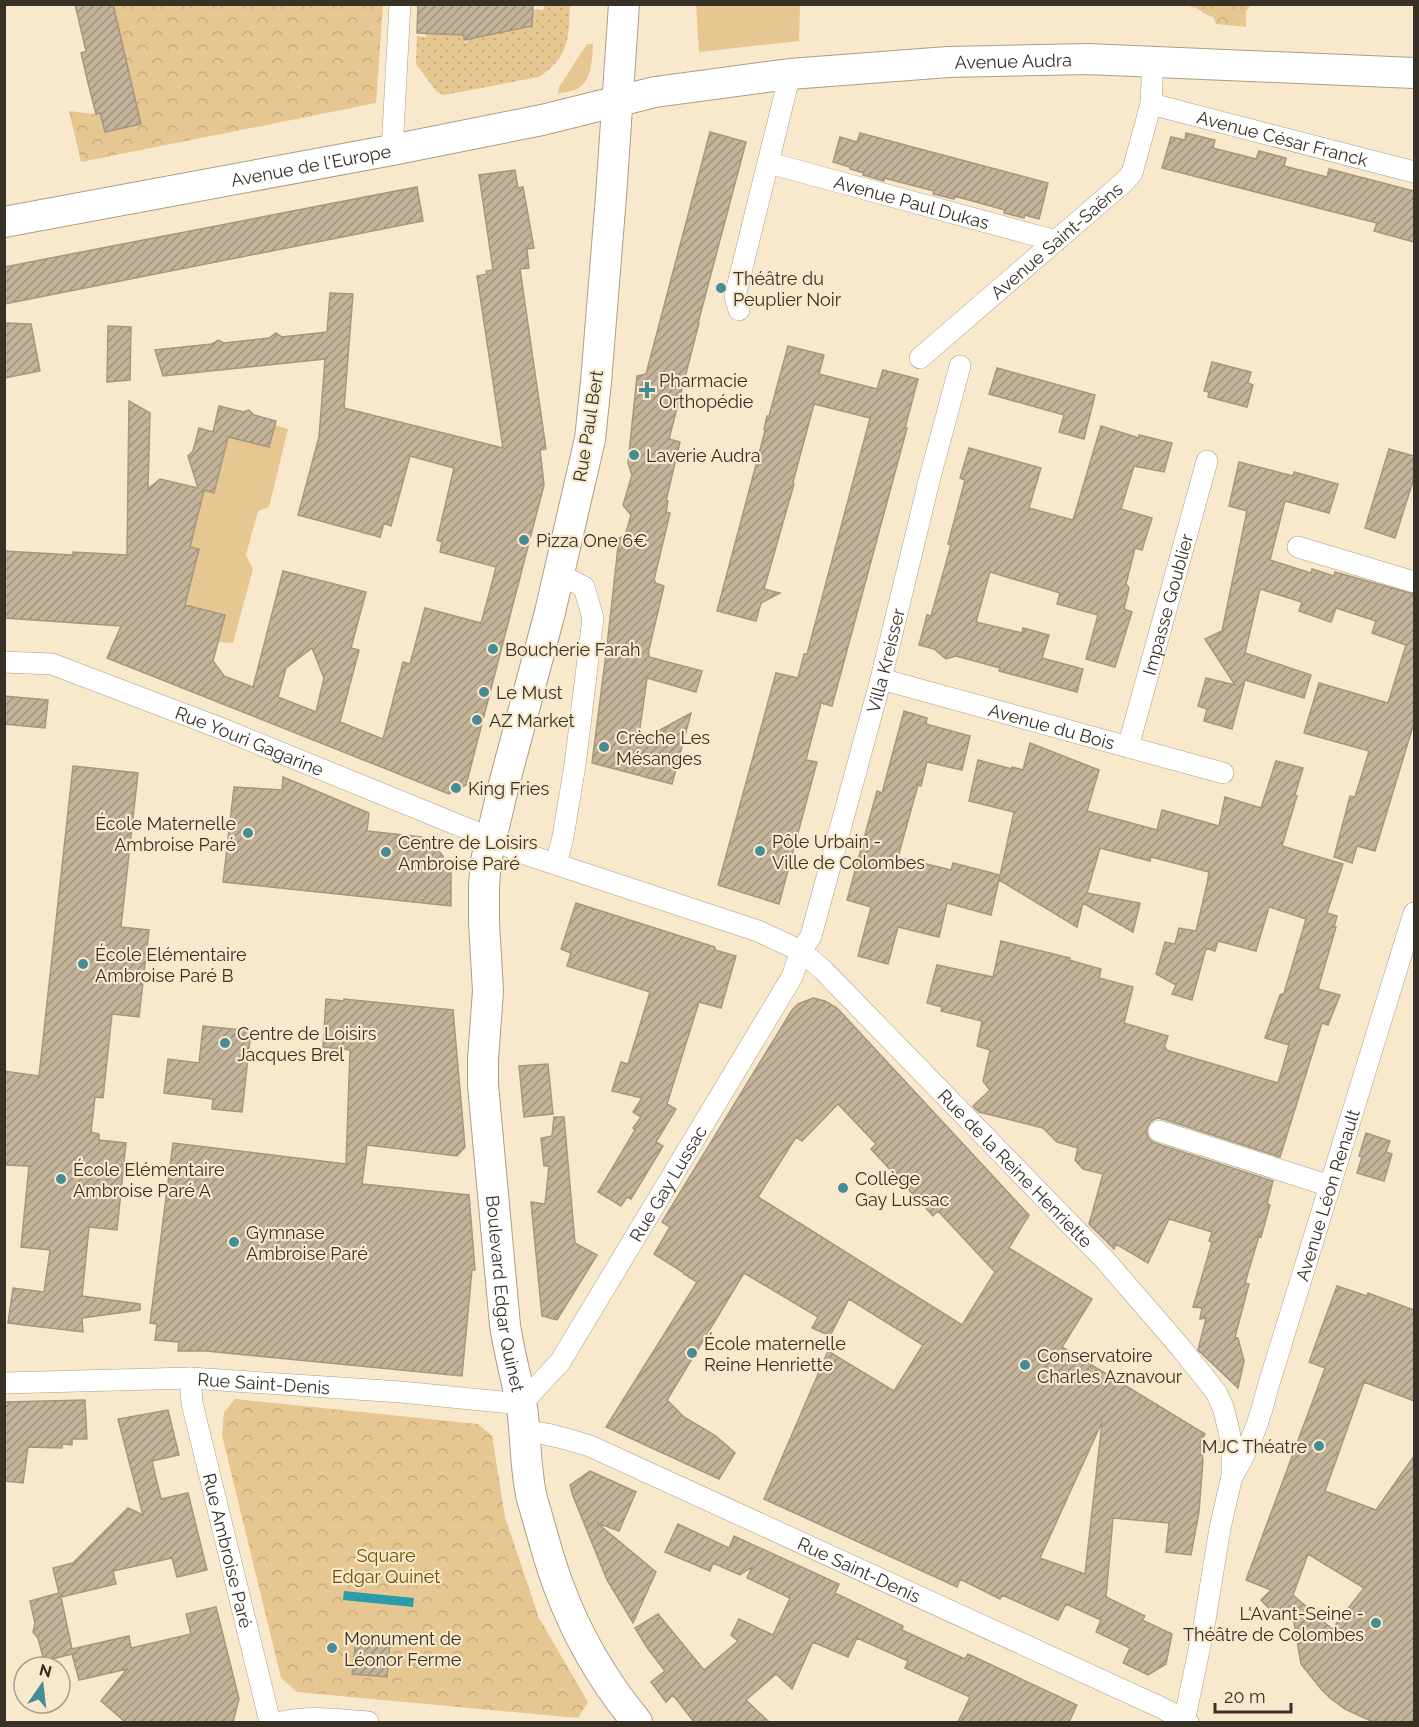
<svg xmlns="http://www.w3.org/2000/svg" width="1419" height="1727" font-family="Raleway,sans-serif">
	<defs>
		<pattern id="park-crowns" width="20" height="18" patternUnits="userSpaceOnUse" patternTransform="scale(1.5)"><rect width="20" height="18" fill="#e6c791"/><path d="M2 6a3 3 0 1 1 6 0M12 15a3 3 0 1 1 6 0" fill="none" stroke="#c6ab7d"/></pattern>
		<pattern id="garden-dots" width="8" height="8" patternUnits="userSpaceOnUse" patternTransform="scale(1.5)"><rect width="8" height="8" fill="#e6c791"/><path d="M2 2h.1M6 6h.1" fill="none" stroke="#c6ab7d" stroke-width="1.8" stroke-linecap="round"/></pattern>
		<pattern id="building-hatch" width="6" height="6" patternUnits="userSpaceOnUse" patternTransform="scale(1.5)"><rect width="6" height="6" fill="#c2b399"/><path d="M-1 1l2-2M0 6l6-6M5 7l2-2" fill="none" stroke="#9e927d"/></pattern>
	</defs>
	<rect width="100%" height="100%" fill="#f8e8cc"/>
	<path fill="#e6c791" d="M 696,5 L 800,5 L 799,41 L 699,52 Z
		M 587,44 L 593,44 C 592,59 592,81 577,89 C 571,92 564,92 558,94 L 559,87 Z
		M 275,425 L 288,429 L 269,507 L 258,511 L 246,555 L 253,569 L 233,643 L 218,642 L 225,615 L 185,605 L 199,550 L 190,547 L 204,490 L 214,493 L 228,437 L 269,447 Z"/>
	<path fill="url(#park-crowns)" d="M 1191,4 L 1251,4 L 1251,5 L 1246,11 L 1246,27 L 1216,24 L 1213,17 C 1202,15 1200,7 1191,7 Z
		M 113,5 L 383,5 L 376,103 L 81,162 L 69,111 L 95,114 L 100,113 L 105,132 L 141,124 Z
		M 235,1399 L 478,1424 L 492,1436 L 505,1517 L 539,1618 L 588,1702 L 578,1718 L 297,1692 L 281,1678 L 222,1435 L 224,1412 Z"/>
	<path fill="url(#garden-dots)" d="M 544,5 L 570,5 C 569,38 569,57 539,77 L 444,95 L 437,92 L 416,64 L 417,36 L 426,37 L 426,33 L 464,35 L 464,42 L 467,42 L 468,39 L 532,26 L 532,9 L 543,10 Z"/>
	<path fill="#2a9ca9" d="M 344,1591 L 414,1598 L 413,1607 L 343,1600 Z"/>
	<path fill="url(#building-hatch)" stroke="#a6977e" stroke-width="1.5" fill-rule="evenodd" d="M 75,4 L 113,4 L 141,124 L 105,132 L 100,113 L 96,114 L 88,83 L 81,53 L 86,51 Z
		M 418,4 L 533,4 L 532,26 L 464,40 L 464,35 L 417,33 Z
		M 710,132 L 746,142 L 698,323 L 699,323 L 669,439 L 680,442 L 666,501 L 668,501 L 666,512 L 670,513 L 654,580 L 655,581 L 655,583 L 664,586 L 648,654 L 649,654 L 649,657 L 702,671 L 696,692 L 647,678 L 638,742 L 691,713 L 672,784 L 592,763 L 607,646 L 619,538 L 625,536 L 631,515 L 623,505 L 632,475 L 628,463 L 637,376 L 646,374 Z
		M 860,133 L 1048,183 L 1039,219 L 1025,215 L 1024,218 L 1004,213 L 1005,210 L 954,196 L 954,199 L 933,194 L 934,191 L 884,178 L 884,181 L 863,175 L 864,173 L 850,169 L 850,167 L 833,162 L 840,137 L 857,142 Z
		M 1186,133 L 1215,140 L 1213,148 L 1256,159 L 1259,151 L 1286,158 L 1284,166 L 1327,177 L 1329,169 L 1414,191 L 1414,242 L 1374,231 L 1377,223 L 1162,168 L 1171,137 L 1185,140 Z
		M 515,170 L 518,188 L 523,187 L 534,248 L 527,249 L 529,268 L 520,269 L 546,449 L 540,450 L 544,485 L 466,785 L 449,794 L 107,658 L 121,626 L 4,618 L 4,551 L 73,555 L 73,552 L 127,555 L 129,401 L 150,413 L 148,489 L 160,479 L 198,488 L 188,456 L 193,451 L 199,428 L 213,432 L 219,406 L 243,412 L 249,410 L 254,415 L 276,421 L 269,447 L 228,437 L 214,493 L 204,490 L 190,547 L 199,549 L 185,605 L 225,615 L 213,661 L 224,676 L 253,687 L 283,571 L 366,592 L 351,648 L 359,650 L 340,722 L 383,739 L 403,662 L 410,664 L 425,608 L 481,623 L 489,594 L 496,567 L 440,552 L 442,542 L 437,540 L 454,468 L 410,456 L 391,526 L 384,523 L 380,537 L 298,515 L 319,437 L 325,359 L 163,376 L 155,350 L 212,344 L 218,340 L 224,343 L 269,338 L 276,333 L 282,337 L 327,332 L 330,293 L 353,294 L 344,408 L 503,448 L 477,276 L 487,274 L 486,271 L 493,270 L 479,175 ZM 312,648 L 324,678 L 316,712 L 278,697 L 286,668 Z
		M 417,187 L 423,221 L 4,304 L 4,267 Z
		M 4,323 L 31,324 L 40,371 L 4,378 Z
		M 108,326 L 131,327 L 130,380 L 107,382 Z
		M 788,346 L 824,355 L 819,374 L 877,389 L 883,370 L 918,379 L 905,428 L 907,428 L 832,706 L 821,703 L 806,760 L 817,762 L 779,904 L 718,885 L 776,673 L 798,678 L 804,654 L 807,654 L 870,418 L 814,404 L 793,482 L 794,484 L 764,589 L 780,593 L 761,603 L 756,621 L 717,611 L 765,431 L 764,429 L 767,416 L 769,416 Z
		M 1212,362 L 1251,372 L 1248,383 L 1253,385 L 1247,407 L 1208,397 L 1209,392 L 1204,391 Z
		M 997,368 L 1095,395 L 1084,439 L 1059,432 L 1064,415 L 989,394 Z
		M 1101,426 L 1139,438 L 1139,435 L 1172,443 L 1164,472 L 1134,466 L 1121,509 L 1152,518 L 1142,550 L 1135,548 L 1126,584 L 1129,588 L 1124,609 L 1132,612 L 1115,667 L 1086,659 L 1098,615 L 1057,604 L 1060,593 L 990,572 L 976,622 L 1022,633 L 1023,628 L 1049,635 L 1042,658 L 1083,669 L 1077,692 L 999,671 L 1000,668 L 956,656 L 946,659 L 934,649 L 919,645 L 927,615 L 931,616 L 951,545 L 948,544 L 965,480 L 960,478 L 969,448 L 1041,468 L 1029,508 L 1073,520 Z
		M 1389,449 L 1414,456 L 1414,478 L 1395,538 L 1365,528 Z
		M 1239,462 L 1293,476 L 1294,472 L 1338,484 L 1329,513 L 1285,501 L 1270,560 L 1311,573 L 1312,569 L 1334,576 L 1335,572 L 1414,594 L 1414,723 L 1375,851 L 1357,846 L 1352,863 L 1334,857 L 1350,796 L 1355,797 L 1369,751 L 1304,733 L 1319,683 L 1388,703 L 1406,645 L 1372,633 L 1376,621 L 1336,608 L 1331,622 L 1299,611 L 1302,602 L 1260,589 L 1245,653 L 1311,675 L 1304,698 L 1245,680 L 1232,729 L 1204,721 L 1207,709 L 1198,706 L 1206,678 L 1235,685 L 1205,639 L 1222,631 L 1247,511 L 1229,506 Z
		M 4,696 L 48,700 L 45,728 L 4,724 Z
		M 904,711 L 927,718 L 926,724 L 970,736 L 962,770 L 927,762 L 921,786 L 918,785 L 898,857 L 951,870 L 953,863 L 1000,875 L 991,915 L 947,903 L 939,937 L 898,927 L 888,964 L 858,956 L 871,907 L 847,900 L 877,791 L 882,793 Z
		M 1030,743 L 1099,770 L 1087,811 L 1157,830 L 1162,810 L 1219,826 L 1225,797 L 1261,808 L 1276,761 L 1303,768 L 1295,795 L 1297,796 L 1282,846 L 1343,864 L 1327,913 L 1337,916 L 1334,927 L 1336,927 L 1318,989 L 1340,995 L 1328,1025 L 1322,1023 L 1321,1026 L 1280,1157 L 1163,1119 L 1157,1118 L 1151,1121 L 1147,1128 L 1147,1134 L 1149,1139 L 1155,1143 L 1273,1181 L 1267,1204 L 1270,1205 L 1261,1237 L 1259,1236 L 1245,1283 L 1249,1284 L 1235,1337 L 1238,1338 L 1244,1361 L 1238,1388 L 1198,1350 L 1206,1318 L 1200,1319 L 1202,1308 L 1193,1307 L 1212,1242 L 1209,1241 L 1212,1232 L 1169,1219 L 1148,1263 L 1116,1244 L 1114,1249 L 1089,1224 L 1103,1174 L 1083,1169 L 1075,1160 L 1078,1148 L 1057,1142 L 1043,1128 L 979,1112 L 973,1106 L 990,1090 L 983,1081 L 990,1050 L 977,1046 L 982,1021 L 941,1011 L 942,1007 L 927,1003 L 937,965 L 993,977 L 1001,941 L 1070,958 L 1069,960 L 1101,969 L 1099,978 L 1133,987 L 1124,1023 L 1168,1036 L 1164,1048 L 1166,1048 L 1166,1050 L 1278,1083 L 1289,1045 L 1265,1038 L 1280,995 L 1284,993 L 1306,919 L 1269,907 L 1256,951 L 1218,941 L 1215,951 L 1206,948 L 1192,1000 L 1172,994 L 1176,985 L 1156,974 L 1165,942 L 1175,944 L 1179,928 L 1196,931 L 1207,884 L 1209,872 L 1151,857 L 1150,861 L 1100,848 L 1087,893 L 1140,903 L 1133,932 L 1083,903 L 1077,927 L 999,880 L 1014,812 L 969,801 L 978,760 L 1012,769 L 1012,767 L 1023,770 Z
		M 73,766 L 138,773 L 121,927 L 149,930 L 139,1017 L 112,1014 L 103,1098 L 95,1097 L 91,1132 L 99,1134 L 99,1140 L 126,1143 L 117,1230 L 89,1227 L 82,1296 L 140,1304 L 140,1310 L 82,1318 L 83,1332 L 8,1323 L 13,1288 L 44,1292 L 50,1250 L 21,1247 L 29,1166 L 4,1165 L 4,1071 L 39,1076 Z
		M 283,777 L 369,813 L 367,831 L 422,837 L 439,851 L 443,856 L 445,869 L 451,870 L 451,906 L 223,882 L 234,787 L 282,790 Z
		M 576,903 L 715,947 L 715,950 L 736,956 L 721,1008 L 699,1002 L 667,1104 L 676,1109 L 656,1142 L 663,1146 L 631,1199 L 627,1197 L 621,1206 L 598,1192 L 635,1130 L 633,1128 L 641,1117 L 633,1112 L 642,1098 L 612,1091 L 621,1062 L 628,1064 L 650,992 L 567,966 L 571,953 L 561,949 Z
		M 813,998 L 825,1001 L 837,1008 L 1029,1215 L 1009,1248 L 1092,1299 L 1062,1347 L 1205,1434 L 1200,1442 L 1203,1460 L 1199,1512 L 1191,1555 L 1166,1552 L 1169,1523 L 1113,1518 L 1106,1597 L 1145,1616 L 1142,1620 L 1172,1634 L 1166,1664 L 1148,1675 L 1123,1663 L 1130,1648 L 1096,1632 L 1101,1620 L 1066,1604 L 1058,1620 L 1002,1595 L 1000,1599 L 960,1579 L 957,1587 L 764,1499 L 828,1351 L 894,1391 L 923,1345 L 849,1299 L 830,1336 L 812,1328 L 818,1317 L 744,1273 L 667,1400 L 684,1417 L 716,1436 L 735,1453 L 719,1479 L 606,1427 L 697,1282 L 684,1274 L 684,1273 L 654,1254 L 670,1227 L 662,1222 L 792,1010 L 798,1004 ZM 838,1104 L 876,1144 L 871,1149 L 883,1162 L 933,1216 L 938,1211 L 995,1272 L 962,1325 L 758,1197 L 796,1137 L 802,1141 ZM 1102,1422 L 1085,1574 L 1040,1558 Z
		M 326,999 L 344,1001 L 344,999 L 453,1010 L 465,1147 L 457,1156 L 367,1145 L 362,1184 L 469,1195 L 475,1270 L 472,1270 L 462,1376 L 206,1351 L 178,1351 L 179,1342 L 155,1340 L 157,1324 L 150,1323 L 173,1143 L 346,1164 L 350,1050 L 323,1047 Z
		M 203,1026 L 251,1031 L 242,1112 L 212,1109 L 213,1099 L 164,1093 L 168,1059 L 199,1063 Z
		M 548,1064 L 553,1114 L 524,1117 L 519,1066 Z
		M 554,1117 L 564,1117 L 575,1243 L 597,1255 L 557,1320 L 542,1316 L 531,1202 L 545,1204 L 549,1166 L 544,1166 L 541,1138 L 552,1136 Z
		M 1366,1133 L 1390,1141 L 1386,1152 L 1392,1154 L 1384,1181 L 1357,1173 L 1362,1157 L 1359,1156 Z
		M 1337,1286 L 1367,1296 L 1368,1293 L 1414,1310 L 1414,1401 L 1364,1382 L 1325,1491 L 1376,1510 L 1414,1456 L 1414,1722 L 1373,1722 L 1345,1709 L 1330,1698 L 1321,1689 L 1301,1664 L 1291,1605 L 1278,1618 L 1261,1600 L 1271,1590 L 1246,1580 L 1325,1368 L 1309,1362 ZM 1308,1554 L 1364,1588 L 1332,1629 L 1293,1595 Z
		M 85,1400 L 87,1439 L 72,1439 L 72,1445 L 62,1444 L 62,1448 L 28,1447 L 23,1483 L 4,1481 L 4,1402 Z
		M 168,1410 L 179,1455 L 152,1461 L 161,1499 L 188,1493 L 207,1570 L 177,1577 L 172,1558 L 113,1571 L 116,1584 L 61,1597 L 72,1649 L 129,1636 L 131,1648 L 191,1634 L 186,1614 L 216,1607 L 239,1699 L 233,1722 L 125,1722 L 101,1701 L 127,1669 L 79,1680 L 72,1654 L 44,1661 L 38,1638 L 33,1632 L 35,1623 L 30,1601 L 59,1593 L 53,1568 L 73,1563 L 128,1508 L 143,1515 L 118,1419 Z
		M 590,1471 L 636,1492 L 619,1531 L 597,1523 L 656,1572 L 633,1623 L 607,1580 L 573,1496 L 570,1485 Z
		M 678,1524 L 729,1548 L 734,1536 L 839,1584 L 835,1593 L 903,1626 L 902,1630 L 965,1659 L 968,1654 L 1077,1705 L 1069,1722 L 958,1722 L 970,1697 L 905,1668 L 908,1661 L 857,1638 L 848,1657 L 813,1642 L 792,1689 L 776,1674 L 746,1700 L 769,1722 L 694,1722 L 673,1695 L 666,1702 L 651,1682 L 665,1671 L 648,1649 L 635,1628 L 658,1614 L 704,1670 L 738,1641 L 731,1635 L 739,1619 L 773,1635 L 790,1598 L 747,1578 L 752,1567 L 740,1575 L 713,1563 L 710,1571 L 665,1552 Z
		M 356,1639 L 390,1643 L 387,1677 L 352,1674 Z"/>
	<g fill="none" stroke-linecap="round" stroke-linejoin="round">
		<g stroke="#ad9e84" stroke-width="22">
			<g id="street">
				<path id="s1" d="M 1151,104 L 1414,172"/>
				<path d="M 392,150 L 400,4"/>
				<path id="s2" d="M 769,163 L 1056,241"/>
				<path d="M 739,310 L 735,296 L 790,74"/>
				<path id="s3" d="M 920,358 L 1124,182 L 1132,173 L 1151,104 L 1153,60"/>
				<path d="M 1298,547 L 1414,582"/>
				<path id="s4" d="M 4,662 L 52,664 L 220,728 L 490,838 L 528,855 L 758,931 L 801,951 L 823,970 L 1105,1260 L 1181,1348 L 1216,1392 L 1223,1407 L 1229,1431 L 1232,1448 L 1232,1476 L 1220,1528 L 1204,1626 L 1184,1722"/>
				<path id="s5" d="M 881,679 L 1223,773"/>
				<path id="s6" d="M 1128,747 L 1207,461"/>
				<path d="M 556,864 L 563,837 L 575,765 L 593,618 L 584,587 L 559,574"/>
				<path d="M 1159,1131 L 1330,1186"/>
				<path id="s7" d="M 190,1378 L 192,1403 L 270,1722"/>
				<path id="s8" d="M 4,1383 L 190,1378 L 401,1392 L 521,1404 L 560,1362 L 792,977 L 801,951 L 811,936 L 881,679 L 930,477 L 960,366"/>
				<path id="s9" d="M 525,1431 C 548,1433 568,1439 590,1446 L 1162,1708 L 1188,1722"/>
				<path id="s10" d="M 1233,1475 C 1249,1449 1260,1420 1267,1390 L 1414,913"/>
				<path d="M 282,1722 C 309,1715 340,1720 368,1722"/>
			</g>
		</g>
		<g stroke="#ad9e84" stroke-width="32">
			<g id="secondary">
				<path id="s11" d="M 624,4 L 611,196 L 596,382 L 590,439 L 550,612 L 503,788 L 486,861 L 484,885 L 484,923 L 488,991 L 483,1059 L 483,1085 L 505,1325 C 509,1353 517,1380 522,1407 C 526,1437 525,1469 532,1499 C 541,1528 548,1559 559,1587 C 577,1636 605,1683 637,1722"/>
				<path id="s12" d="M 4,222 L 392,150 L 542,120 L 655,92 L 790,74 L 948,62 L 1087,59 L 1414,73"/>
			</g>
		</g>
		<use href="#street" stroke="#fff" stroke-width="21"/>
		<use href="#secondary" stroke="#fff" stroke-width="30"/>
	</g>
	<g fill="#468c95" stroke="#f8e8cc" stroke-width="2">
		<circle cx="721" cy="288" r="6"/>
		<path d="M644 381h6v6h6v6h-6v6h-6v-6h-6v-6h6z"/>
		<circle cx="634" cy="455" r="6"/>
		<circle cx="524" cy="540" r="6"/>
		<circle cx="493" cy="649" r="6"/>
		<circle cx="484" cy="692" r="6"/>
		<circle cx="477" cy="720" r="6"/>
		<circle cx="604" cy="747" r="6"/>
		<circle cx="456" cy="788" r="6"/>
		<circle cx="248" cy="833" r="6"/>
		<circle cx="760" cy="851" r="6"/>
		<circle cx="386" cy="852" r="6"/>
		<circle cx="83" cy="964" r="6"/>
		<circle cx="225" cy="1043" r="6"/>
		<circle cx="61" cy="1179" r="6"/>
		<circle cx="843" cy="1188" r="6"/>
		<circle cx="234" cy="1242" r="6"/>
		<circle cx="692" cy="1353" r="6"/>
		<circle cx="1025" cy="1365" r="6"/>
		<circle cx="1319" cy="1446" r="6"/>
		<circle cx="1376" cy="1623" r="6"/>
		<circle cx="332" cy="1648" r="6"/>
	</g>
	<g text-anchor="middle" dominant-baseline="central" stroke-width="4.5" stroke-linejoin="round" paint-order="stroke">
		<g font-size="18" fill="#373126" stroke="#f8e8cc">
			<text stroke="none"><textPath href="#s12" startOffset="1024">Avenue Audra</textPath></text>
			<text stroke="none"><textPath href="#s1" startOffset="136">Avenue César Franck</textPath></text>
			<text stroke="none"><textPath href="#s12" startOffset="312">Avenue de l'Europe</textPath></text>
			<text stroke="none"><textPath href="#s2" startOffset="148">Avenue Paul Dukas</textPath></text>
			<text stroke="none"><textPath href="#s3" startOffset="180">Avenue Saint-Saëns</textPath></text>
			<text transform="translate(588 426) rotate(-81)">Rue Paul Bert</text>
			<text stroke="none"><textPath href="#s6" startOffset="148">Impasse Goublier</textPath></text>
			<text stroke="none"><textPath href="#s8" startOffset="1356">Villa Kreisser</textPath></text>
			<text stroke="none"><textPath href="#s5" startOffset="177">Avenue du Bois</textPath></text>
			<text stroke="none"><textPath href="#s4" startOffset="260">Rue Youri Gagarine</textPath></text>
			<text stroke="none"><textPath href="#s4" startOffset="1156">Rue de la Reine Henriette</textPath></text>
			<text stroke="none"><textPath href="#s8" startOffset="784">Rue Gay Lussac</textPath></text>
			<text stroke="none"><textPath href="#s10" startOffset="296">Avenue Léon Renault</textPath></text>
			<text stroke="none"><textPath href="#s11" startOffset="1305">Boulevard Edgar Quinet</textPath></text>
			<text stroke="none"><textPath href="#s8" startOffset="260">Rue Saint-Denis</textPath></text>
			<text stroke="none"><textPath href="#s7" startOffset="177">Rue Ambroise Paré</textPath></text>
			<text stroke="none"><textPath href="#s9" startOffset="363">Rue Saint-Denis</textPath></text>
		</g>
		<g font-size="18" fill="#373126" stroke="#f8e8cc" text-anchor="start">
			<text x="733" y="278">Théâtre du<tspan x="733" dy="21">Peuplier Noir</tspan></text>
			<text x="659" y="380">Pharmacie<tspan x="659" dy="21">Orthopédie</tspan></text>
			<text x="646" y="455">Laverie Audra</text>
			<text x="536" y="540">Pizza One 6€</text>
			<text x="505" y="649">Boucherie Farah</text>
			<text x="496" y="692">Le Must</text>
			<text x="489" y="720">AZ Market</text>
			<text x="616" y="737">Crèche Les<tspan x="616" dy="21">Mésanges</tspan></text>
			<text x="468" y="788">King Fries</text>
			<text x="236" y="823" text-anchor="end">École Maternelle<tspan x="236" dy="21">Ambroise Paré</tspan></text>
			<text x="772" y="841">Pôle Urbain -<tspan x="772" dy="21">Ville de Colombes</tspan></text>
			<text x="398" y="842">Centre de Loisirs<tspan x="398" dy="21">Ambroise Paré</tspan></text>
			<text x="95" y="954">École Elémentaire<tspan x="95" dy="21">Ambroise Paré B</tspan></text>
			<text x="237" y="1033">Centre de Loisirs<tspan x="237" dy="21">Jacques Brel</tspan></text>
			<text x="73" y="1169">École Elémentaire<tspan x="73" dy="21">Ambroise Paré A</tspan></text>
			<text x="855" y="1178">Collège<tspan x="855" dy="21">Gay Lussac</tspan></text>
			<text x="246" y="1232">Gymnase<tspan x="246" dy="21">Ambroise Paré</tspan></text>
			<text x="704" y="1343">École maternelle<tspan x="704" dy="21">Reine Henriette</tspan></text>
			<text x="1037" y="1355">Conservatoire<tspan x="1037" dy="21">Charles Aznavour</tspan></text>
			<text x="1307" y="1446" text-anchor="end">MJC Théatre</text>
			<text x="1364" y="1613" text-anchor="end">L'Avant-Seine -<tspan x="1364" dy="21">Théâtre de Colombes</tspan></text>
			<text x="344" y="1638">Monument de<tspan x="344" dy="21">Léonor Ferme</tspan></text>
		</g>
		<g font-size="18" fill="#705004" stroke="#f8e8cc">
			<text x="386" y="1555">Square<tspan x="386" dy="21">Edgar Quinet</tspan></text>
		</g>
	</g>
	<rect width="1419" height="1727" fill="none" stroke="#373126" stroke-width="12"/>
	<g transform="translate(42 1685) rotate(14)"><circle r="28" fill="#f8e8cc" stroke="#ab9f8a" stroke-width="1.5"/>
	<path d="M0-4.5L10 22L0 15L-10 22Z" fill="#468c95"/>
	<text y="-9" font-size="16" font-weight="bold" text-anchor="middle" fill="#373126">N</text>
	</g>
	<path d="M1215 1703v9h76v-9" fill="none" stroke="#373126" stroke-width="3"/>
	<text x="1224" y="1703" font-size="18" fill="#373126" stroke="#f8e8cc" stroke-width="4.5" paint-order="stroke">20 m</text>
</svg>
